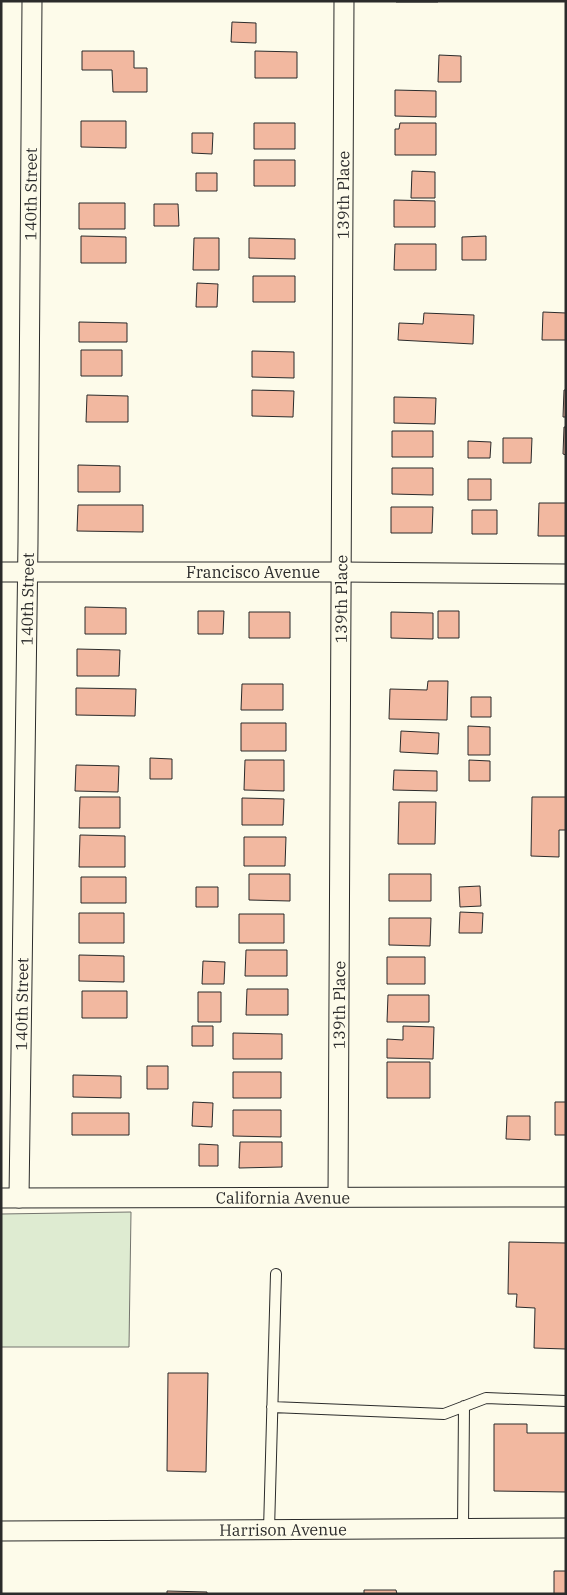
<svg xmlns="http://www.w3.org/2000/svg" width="567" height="1595" font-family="'IBM Plex Serif',serif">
	<rect width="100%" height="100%" fill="#fdfbea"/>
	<path fill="#deebd1" stroke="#74746e" d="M 131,1212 L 129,1347 L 1,1347 L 1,1214 Z"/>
	<path fill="#f2b8a0" stroke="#2b2b2b" d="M 397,1 L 438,1 L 438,2 L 396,2 Z
		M 232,22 L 256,23 L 256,43 L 231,42 Z
		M 82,51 L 134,51 L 134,68 L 147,68 L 147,92 L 113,92 L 112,70 L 82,70 Z
		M 255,51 L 297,52 L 297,78 L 255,78 Z
		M 439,55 L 461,56 L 461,82 L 438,82 Z
		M 395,90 L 436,91 L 436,117 L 395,116 Z
		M 81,121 L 126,121 L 126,148 L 81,147 Z
		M 254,123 L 295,123 L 295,149 L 254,149 Z
		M 400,123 L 436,123 L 436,155 L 395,155 L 395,129 L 399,129 Z
		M 192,133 L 213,133 L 212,154 L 192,153 Z
		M 254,160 L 295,160 L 295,186 L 254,186 Z
		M 412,171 L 435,172 L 435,198 L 411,198 Z
		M 196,173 L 217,173 L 217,191 L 196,191 Z
		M 394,200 L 435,201 L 435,227 L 394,227 Z
		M 79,203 L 125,203 L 125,229 L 79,229 Z
		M 154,204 L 178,204 L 179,226 L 154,226 Z
		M 81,236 L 126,237 L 126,263 L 81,263 Z
		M 486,236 L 486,260 L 462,260 L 462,237 Z
		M 194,238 L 219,238 L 219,270 L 193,270 Z
		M 249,238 L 295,239 L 295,259 L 249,258 Z
		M 395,244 L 436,244 L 436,270 L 394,270 Z
		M 253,276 L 295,276 L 295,302 L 253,302 Z
		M 197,283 L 218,284 L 217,307 L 196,307 Z
		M 543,312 L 566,313 L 566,340 L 542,340 Z
		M 424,313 L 474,315 L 473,344 L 398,340 L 399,323 L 423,324 Z
		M 79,322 L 127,323 L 127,342 L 79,342 Z
		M 81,350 L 122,350 L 122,376 L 81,376 Z
		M 252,351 L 294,352 L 294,378 L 252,377 Z
		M 252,390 L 294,391 L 293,417 L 252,416 Z
		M 564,390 L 566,390 L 566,417 L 563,417 Z
		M 87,395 L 128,396 L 128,422 L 86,422 Z
		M 394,397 L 436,398 L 435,424 L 394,423 Z
		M 564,427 L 566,427 L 566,455 L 563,454 Z
		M 392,431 L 433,431 L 433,457 L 392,457 Z
		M 503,438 L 532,438 L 531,463 L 503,463 Z
		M 468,441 L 491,442 L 490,458 L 468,458 Z
		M 78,465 L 120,466 L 120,492 L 78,492 Z
		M 392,468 L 433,468 L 433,495 L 392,494 Z
		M 468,479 L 491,479 L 491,500 L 468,500 Z
		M 539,503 L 566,503 L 566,536 L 538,536 Z
		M 78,505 L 143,505 L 143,532 L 77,531 Z
		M 391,507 L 433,507 L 432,533 L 391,533 Z
		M 472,510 L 497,510 L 497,534 L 472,534 Z
		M 85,607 L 126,608 L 126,634 L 85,634 Z
		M 198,611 L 224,611 L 223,634 L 198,634 Z
		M 438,611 L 459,611 L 459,638 L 438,638 Z
		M 249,612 L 290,612 L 290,638 L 249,638 Z
		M 391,612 L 433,613 L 433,639 L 391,638 Z
		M 77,649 L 120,650 L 119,676 L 77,676 Z
		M 428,681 L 448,681 L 447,720 L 389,719 L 390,689 L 427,690 Z
		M 242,684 L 283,684 L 283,710 L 241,710 Z
		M 76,688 L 136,689 L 135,716 L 76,715 Z
		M 471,697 L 491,697 L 491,717 L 471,717 Z
		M 241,723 L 286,723 L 286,751 L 241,751 Z
		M 468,726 L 490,727 L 490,755 L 468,755 Z
		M 401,731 L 439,733 L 438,754 L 400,752 Z
		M 150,758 L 172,759 L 172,779 L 150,779 Z
		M 245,760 L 284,760 L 284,791 L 244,790 Z
		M 469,760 L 490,761 L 490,781 L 469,781 Z
		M 76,765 L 119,766 L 118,792 L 75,791 Z
		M 394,770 L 437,771 L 437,791 L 393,790 Z
		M 80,797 L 120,797 L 120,828 L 79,828 Z
		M 532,797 L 566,797 L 566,830 L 559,830 L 559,857 L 531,856 Z
		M 242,798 L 284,799 L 283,825 L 242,825 Z
		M 399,802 L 436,802 L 435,844 L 398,844 Z
		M 80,835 L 125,836 L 125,867 L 79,867 Z
		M 244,837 L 286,837 L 285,866 L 244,866 Z
		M 249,874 L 290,874 L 290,901 L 249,900 Z
		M 389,874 L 431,874 L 431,901 L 389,901 Z
		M 81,877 L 126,877 L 126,903 L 81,903 Z
		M 480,886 L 481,906 L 460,907 L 459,887 Z
		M 196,887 L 218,887 L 218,907 L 196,907 Z
		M 460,912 L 483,913 L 482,933 L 459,933 Z
		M 79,913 L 124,913 L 124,943 L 79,943 Z
		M 239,914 L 284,914 L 284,943 L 239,943 Z
		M 389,918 L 431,918 L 430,946 L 389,945 Z
		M 246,950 L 287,950 L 287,976 L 245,976 Z
		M 79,955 L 124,956 L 124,982 L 79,981 Z
		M 387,957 L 425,957 L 425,984 L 387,984 Z
		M 203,961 L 225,962 L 224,984 L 202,984 Z
		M 247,989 L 288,989 L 288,1015 L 246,1015 Z
		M 82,991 L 127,991 L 127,1018 L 82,1018 Z
		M 198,992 L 221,992 L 221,1022 L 198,1022 Z
		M 388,995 L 429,995 L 429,1022 L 387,1022 Z
		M 192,1026 L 213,1026 L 213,1046 L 192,1046 Z
		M 403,1026 L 434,1027 L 433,1059 L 387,1058 L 387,1039 L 403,1040 Z
		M 233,1033 L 282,1034 L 282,1059 L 233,1059 Z
		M 387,1062 L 430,1062 L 430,1098 L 387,1098 Z
		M 147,1066 L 168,1066 L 168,1089 L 147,1089 Z
		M 233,1072 L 281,1072 L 281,1098 L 233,1098 Z
		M 73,1075 L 121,1076 L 121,1098 L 73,1097 Z
		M 193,1102 L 213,1103 L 212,1127 L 192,1126 Z
		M 555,1102 L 566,1102 L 566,1135 L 555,1135 Z
		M 233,1110 L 281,1110 L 281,1137 L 233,1136 Z
		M 72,1113 L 129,1113 L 129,1135 L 72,1135 Z
		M 507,1116 L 530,1116 L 530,1140 L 506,1139 Z
		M 240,1142 L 282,1142 L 282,1167 L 239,1168 Z
		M 199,1144 L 218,1145 L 218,1166 L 199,1166 Z
		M 509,1242 L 566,1243 L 566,1349 L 534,1348 L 535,1308 L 516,1307 L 517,1294 L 508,1294 Z
		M 168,1373 L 208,1373 L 206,1472 L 167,1471 Z
		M 494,1424 L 527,1424 L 527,1433 L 566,1433 L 566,1492 L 494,1491 Z
		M 554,1571 L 566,1571 L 566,1594 L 554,1594 Z
		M 364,1590 L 396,1590 L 397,1594 L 364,1594 Z
		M 167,1591 L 207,1592 L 207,1594 L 167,1594 Z"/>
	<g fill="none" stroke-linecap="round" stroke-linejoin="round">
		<g stroke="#2b2b2b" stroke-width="12">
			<path id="service" d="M 272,1407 L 444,1414 L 486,1398 L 566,1401
				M 463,1529 L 464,1406
				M 269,1530 L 276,1274"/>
		</g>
		<g stroke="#2b2b2b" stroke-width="21">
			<g id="minor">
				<path id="s1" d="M 1,572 L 341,572 L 566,574"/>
				<path id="s2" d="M 338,1197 L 344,1"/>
				<path id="s3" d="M 1,1198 L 566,1197"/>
				<path id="s4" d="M 19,1198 L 28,542 L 32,1"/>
				<path id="s5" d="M 1,1531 L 566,1528"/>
			</g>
		</g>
		<use href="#service" stroke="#fdfbea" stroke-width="10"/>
		<use href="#minor" stroke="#fdfbea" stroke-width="19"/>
	</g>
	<g text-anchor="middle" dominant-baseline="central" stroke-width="4" stroke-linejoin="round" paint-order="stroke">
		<g font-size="16" fill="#2b2b2b" stroke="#fdfbea">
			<text stroke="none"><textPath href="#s2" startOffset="1002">139th Place</textPath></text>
			<text stroke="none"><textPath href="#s4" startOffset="1004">140th Street</textPath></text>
			<text stroke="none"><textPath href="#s1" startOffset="252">Francisco Avenue</textPath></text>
			<text stroke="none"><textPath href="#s2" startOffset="598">139th Place</textPath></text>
			<text stroke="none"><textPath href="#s4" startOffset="599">140th Street</textPath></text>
			<text stroke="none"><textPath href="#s2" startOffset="192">139th Place</textPath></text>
			<text stroke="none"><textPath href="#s4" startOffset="194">140th Street</textPath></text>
			<text stroke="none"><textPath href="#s3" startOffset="282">California Avenue</textPath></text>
			<text stroke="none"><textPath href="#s5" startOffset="282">Harrison Avenue</textPath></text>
		</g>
	</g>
	<rect width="567" height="1595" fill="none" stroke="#2b2b2b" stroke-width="5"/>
</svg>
